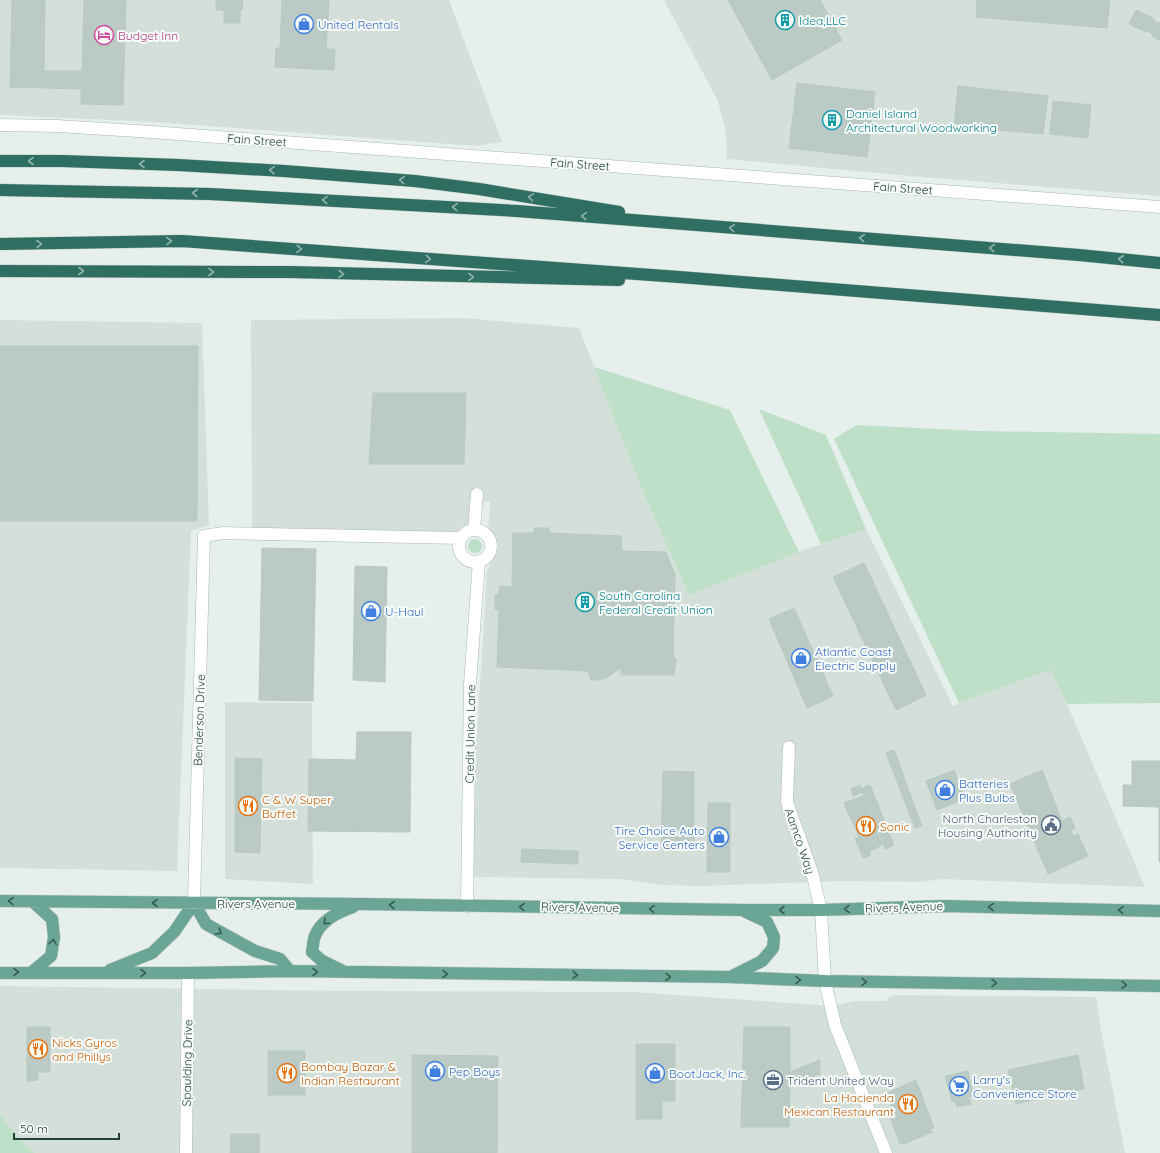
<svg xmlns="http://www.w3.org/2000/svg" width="1160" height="1153" font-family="Quicksand,sans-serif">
	<rect width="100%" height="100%" fill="#e6efeb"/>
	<path fill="#d4dfda" d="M 0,0 L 449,0 L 502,142 L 476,146 L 154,122 L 0,115 Z
		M 664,0 L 1160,0 L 1160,196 L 910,176 L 727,159 L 726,133 L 718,101 Z
		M 463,318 L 579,328 L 643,492 L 689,595 L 789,555 L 866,529 L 953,706 L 966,700 L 1050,670 L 1067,704 L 1145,887 L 942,879 L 920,882 L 843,881 L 701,886 L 663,885 L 620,879 L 468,877 L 487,571 L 499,546 L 488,530 L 490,502 L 470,501 L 468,525 L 463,526 L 455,533 L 252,534 L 251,320 Z
		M 0,320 L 202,323 L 209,525 L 191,531 L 177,871 L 0,868 Z
		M 225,702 L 312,703 L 313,884 L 225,879 Z
		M 0,986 L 347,991 L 634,992 L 831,1006 L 856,1001 L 885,1001 L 894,995 L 1096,997 L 1101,1030 L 1125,1153 L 0,1153 Z"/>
	<path fill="#bfe0c8" d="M 594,367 L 730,410 L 799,552 L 689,595 L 643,492 Z
		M 759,409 L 826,435 L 866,529 L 821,544 Z
		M 856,425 L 979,431 L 1160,434 L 1160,703 L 1067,704 L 1050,670 L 959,703 L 834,439 Z
		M468 546a7 7 0 1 1 14 0a7 7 0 1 1-14 0Z
		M 0,1115 L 23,1143 L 34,1153 L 0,1153 Z"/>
	<path fill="#bbcac4" stroke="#b8c9c2" d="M 12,0 L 45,0 L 44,71 L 82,71 L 84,0 L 126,0 L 123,105 L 81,104 L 81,89 L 10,87 Z
		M 216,0 L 243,0 L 242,10 L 240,10 L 240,23 L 224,23 L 224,10 L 216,10 Z
		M 282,0 L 329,0 L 326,49 L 335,49 L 334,70 L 275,67 L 276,48 L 280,48 Z
		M 728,0 L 820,0 L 842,40 L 772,80 Z
		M 977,0 L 1110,0 L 1107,28 L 976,17 Z
		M 1136,10 L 1154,19 L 1153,20 L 1159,23 L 1160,22 L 1160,40 L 1152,36 L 1153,34 L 1147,31 L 1146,32 L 1129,24 Z
		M 797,83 L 875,92 L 867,157 L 789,148 Z
		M 958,86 L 1048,96 L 1043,134 L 954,126 Z
		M 1053,101 L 1091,105 L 1088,138 L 1050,134 Z
		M 0,346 L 198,346 L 197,521 L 0,521 Z
		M 373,393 L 466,393 L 464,464 L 369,464 Z
		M 534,528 L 549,528 L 549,533 L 621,536 L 622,551 L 666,552 L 675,575 L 673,656 L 676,659 L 674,675 L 621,675 L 621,668 L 606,678 L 598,680 L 591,680 L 588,671 L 497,667 L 499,610 L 495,609 L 495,595 L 499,594 L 500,586 L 512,587 L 513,533 L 534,533 Z
		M 262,548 L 316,549 L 313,701 L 259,700 Z
		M 864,563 L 926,695 L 896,710 L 833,577 Z
		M 355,566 L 387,567 L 385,682 L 353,680 Z
		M 794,608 L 833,696 L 807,708 L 769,619 Z
		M 357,732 L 411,732 L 410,832 L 308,831 L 309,759 L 356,760 Z
		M 894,750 L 922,826 L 915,828 L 886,753 Z
		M 235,758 L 262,759 L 260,853 L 235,852 Z
		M 1132,761 L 1160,761 L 1160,862 L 1159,862 L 1159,807 L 1123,806 L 1123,785 L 1132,785 Z
		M 954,770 L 965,799 L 937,810 L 926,781 Z
		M 1042,770 L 1062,821 L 1070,817 L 1075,828 L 1071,830 L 1073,836 L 1078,834 L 1088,856 L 1048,874 L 1010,784 Z
		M 663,771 L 694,772 L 694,848 L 661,848 Z
		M 860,785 L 863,792 L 853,796 L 851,789 Z
		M 870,785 L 894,845 L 885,849 L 879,833 L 881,831 L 876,820 L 874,821 L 861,789 Z
		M 863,796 L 873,824 L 877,823 L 879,828 L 876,830 L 882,845 L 866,853 L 844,803 Z
		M 708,803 L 730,803 L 730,872 L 707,872 Z
		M 859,837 L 866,853 L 869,851 L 871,855 L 863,858 L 855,839 Z
		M 522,849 L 578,851 L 578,864 L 521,862 Z
		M 27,1027 L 50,1027 L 50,1072 L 38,1072 L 38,1080 L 27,1081 Z
		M 744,1027 L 790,1027 L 790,1072 L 820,1060 L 820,1074 L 790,1086 L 789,1127 L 741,1127 Z
		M 636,1044 L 675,1044 L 675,1101 L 662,1101 L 662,1119 L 636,1119 Z
		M 268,1051 L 305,1051 L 305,1095 L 268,1095 Z
		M 412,1055 L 498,1056 L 497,1153 L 412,1153 Z
		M 1078,1055 L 1084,1089 L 1016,1104 L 1008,1070 Z
		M 968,1071 L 973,1096 L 969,1097 L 971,1104 L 957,1107 L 955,1101 L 952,1101 L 945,1076 Z
		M 916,1080 L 934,1128 L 930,1129 L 932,1132 L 904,1144 L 900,1144 L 890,1117 L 894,1115 L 887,1093 Z
		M 231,1134 L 260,1134 L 259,1153 L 230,1153 Z"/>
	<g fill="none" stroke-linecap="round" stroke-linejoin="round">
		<g stroke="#a8b8b2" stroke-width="13">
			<path id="minor" d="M 474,530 L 477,494
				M459 546a16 16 0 1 1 32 0a16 16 0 1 1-32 0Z
				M 789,747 L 787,802 L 812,872 L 821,910 L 825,981 L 835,1025 L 886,1153
				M 194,903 L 204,536 L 223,533 L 461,538
				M 467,906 L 470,684 L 479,561
				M 186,1153 L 188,973"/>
		</g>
		<g stroke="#a8b8b2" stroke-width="13">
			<path id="tertiary" d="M 0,125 L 57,126 L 137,131 L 1160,207"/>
		</g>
		<g stroke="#c2cac8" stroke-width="13">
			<path id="primary" d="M 0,901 L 359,904 L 743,910 L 821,910 L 945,906 L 1160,911
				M 194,903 L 206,924 L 255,951 L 280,959 L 290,971
				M 110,970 L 152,953 L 174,932 L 194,903
				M 343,971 L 321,960 L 312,952 C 313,947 313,940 315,936 C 321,920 338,912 353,907
				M 32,972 L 51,956 L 54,937 L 52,919 L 33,902
				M 0,973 L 188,973 L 290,971 L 729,977 L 825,981 L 1160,986
				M 732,976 L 762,961 L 773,948 L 774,937 L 767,922 L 746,912"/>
		</g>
		<g stroke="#c2cac8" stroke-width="13">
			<path id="motorway" d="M 0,161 L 62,161 L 178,165 L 284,171 L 415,181 L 479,189 L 619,212
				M 0,190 L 210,194 L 517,211 L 1079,255 L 1160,263
				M 0,244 L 182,241 L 679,277 L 1160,315
				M 0,271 L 290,272 L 619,280"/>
		</g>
		<use href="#minor" stroke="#fff" stroke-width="12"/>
		<use href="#tertiary" stroke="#fff" stroke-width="12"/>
		<use href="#primary" stroke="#6aa596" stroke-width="12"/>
		<use href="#motorway" stroke="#2f6f62" stroke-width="12"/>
	</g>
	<defs><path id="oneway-chevron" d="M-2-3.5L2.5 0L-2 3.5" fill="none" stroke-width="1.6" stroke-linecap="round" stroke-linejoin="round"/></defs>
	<g stroke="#93b5ae">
		<use href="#oneway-chevron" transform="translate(31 161) rotate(-180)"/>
		<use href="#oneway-chevron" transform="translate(142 164) rotate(-178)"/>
		<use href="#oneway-chevron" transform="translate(272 170) rotate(-177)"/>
		<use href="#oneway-chevron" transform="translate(402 180) rotate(-175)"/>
		<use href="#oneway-chevron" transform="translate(195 193) rotate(-178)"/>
		<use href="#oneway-chevron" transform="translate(531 197) rotate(-171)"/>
		<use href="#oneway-chevron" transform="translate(325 200) rotate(-177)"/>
		<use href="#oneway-chevron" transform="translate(455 207) rotate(-177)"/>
		<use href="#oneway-chevron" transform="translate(584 216) rotate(-176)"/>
		<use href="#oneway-chevron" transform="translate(732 228) rotate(-175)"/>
		<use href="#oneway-chevron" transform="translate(862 238) rotate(-175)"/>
		<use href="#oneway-chevron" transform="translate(169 241) rotate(-1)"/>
		<use href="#oneway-chevron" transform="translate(39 244) rotate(-1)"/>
		<use href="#oneway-chevron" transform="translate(992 248) rotate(-176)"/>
		<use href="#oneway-chevron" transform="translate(299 249) rotate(4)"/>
		<use href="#oneway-chevron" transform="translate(428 259) rotate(4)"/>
		<use href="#oneway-chevron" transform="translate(1121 259) rotate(-174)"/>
		<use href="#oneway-chevron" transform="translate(81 271)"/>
		<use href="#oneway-chevron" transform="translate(211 272)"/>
		<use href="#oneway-chevron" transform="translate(341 274) rotate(1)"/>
		<use href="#oneway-chevron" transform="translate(471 277) rotate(1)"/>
	</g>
	<g stroke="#365b51">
		<use href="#oneway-chevron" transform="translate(11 901) rotate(-178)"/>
		<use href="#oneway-chevron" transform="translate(155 903) rotate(-180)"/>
		<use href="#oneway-chevron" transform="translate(392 905) rotate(-179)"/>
		<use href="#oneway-chevron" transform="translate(522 907) rotate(-179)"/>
		<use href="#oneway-chevron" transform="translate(991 907) rotate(-179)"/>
		<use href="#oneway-chevron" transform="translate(652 909) rotate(-179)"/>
		<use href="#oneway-chevron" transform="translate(847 909) rotate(178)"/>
		<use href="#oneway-chevron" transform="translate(782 910) rotate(180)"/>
		<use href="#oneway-chevron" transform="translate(1121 910) rotate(-179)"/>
		<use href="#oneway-chevron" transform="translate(326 922) rotate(137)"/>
		<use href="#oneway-chevron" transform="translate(219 932) rotate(31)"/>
		<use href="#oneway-chevron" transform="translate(53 942) rotate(-82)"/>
		<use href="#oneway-chevron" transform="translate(16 972) rotate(-1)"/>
		<use href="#oneway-chevron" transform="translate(315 972) rotate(1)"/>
		<use href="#oneway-chevron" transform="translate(143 973) rotate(1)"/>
		<use href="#oneway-chevron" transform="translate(445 974) rotate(1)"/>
		<use href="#oneway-chevron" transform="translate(575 975) rotate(1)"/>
		<use href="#oneway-chevron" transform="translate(668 977) rotate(1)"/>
		<use href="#oneway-chevron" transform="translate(798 980) rotate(2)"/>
		<use href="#oneway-chevron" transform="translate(864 982) rotate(1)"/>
		<use href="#oneway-chevron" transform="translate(994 983) rotate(1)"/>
		<use href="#oneway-chevron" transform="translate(1124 985) rotate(1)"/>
	</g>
	<defs>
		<g id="building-ring" transform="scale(1)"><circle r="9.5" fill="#f7fbf9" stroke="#0f9aa8" stroke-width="1.5"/><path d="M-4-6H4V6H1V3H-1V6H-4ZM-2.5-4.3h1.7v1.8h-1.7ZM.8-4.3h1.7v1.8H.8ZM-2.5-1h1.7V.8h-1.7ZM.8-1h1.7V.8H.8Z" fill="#0f9aa8"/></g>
		<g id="shop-ring" transform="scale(1)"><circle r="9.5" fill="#f7fbf9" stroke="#3f7fe0" stroke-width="1.5"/><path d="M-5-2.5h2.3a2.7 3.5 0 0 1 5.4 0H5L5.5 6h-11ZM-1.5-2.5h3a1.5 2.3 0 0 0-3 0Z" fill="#3f7fe0"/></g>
		<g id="hotel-ring" transform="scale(1)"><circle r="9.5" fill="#f7fbf9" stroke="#d1479c" stroke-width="1.5"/><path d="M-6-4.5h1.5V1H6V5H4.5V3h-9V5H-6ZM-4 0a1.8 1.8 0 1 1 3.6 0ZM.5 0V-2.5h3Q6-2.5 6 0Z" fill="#d1479c"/></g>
		<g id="restaurant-ring" transform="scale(1)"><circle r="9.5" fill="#f7fbf9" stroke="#e8710a" stroke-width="1.5"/><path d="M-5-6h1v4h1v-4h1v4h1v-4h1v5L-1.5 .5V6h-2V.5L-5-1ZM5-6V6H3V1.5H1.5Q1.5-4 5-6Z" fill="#e8710a"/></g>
		<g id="civic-ring" transform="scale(1)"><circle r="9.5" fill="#f7fbf9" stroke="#5c6f8a" stroke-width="1.5"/><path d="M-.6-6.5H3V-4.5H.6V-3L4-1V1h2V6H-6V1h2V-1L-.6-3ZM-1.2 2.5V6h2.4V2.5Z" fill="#5c6f8a"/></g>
		<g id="office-ring" transform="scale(1)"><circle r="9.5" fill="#f7fbf9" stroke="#5c6f8a" stroke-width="1.5"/><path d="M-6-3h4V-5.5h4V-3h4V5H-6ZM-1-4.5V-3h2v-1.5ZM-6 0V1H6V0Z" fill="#5c6f8a"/></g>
		<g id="supermarket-ring" transform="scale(1)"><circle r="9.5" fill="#f7fbf9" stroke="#3f7fe0" stroke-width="1.5"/><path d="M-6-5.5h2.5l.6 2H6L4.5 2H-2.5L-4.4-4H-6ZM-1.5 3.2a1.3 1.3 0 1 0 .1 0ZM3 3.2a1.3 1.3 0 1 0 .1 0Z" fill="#3f7fe0"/></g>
	</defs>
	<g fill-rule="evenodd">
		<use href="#building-ring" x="785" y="20"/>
		<use href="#shop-ring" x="304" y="24"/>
		<use href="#hotel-ring" x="104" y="35"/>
		<use href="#building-ring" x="832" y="120"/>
		<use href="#building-ring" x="585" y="602"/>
		<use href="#shop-ring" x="371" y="611"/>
		<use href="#shop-ring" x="801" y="658"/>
		<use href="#shop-ring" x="945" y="790"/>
		<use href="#restaurant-ring" x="248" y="806"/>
		<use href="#civic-ring" x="1051" y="825"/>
		<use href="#restaurant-ring" x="866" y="826"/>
		<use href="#shop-ring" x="719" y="837"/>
		<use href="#restaurant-ring" x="38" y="1049"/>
		<use href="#shop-ring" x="435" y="1071"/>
		<use href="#restaurant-ring" x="287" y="1073"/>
		<use href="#shop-ring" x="655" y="1073"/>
		<use href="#office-ring" x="773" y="1080"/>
		<use href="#supermarket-ring" x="959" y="1086"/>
		<use href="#restaurant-ring" x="908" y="1104"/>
	</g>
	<g text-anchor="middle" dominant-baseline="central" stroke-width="4" stroke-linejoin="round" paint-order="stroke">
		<g font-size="12" fill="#0d838f" stroke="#f7fbf9" text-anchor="start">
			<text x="799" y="20">Idea,LLC</text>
			<text x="846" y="113">Daniel Island<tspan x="846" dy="14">Architectural Woodworking</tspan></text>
			<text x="599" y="595">South Carolina<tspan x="599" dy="14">Federal Credit Union</tspan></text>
		</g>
		<g font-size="12" fill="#366cbe" stroke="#f7fbf9" text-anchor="start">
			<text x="318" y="24">United Rentals</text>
			<text x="385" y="611">U-Haul</text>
			<text x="815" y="651">Atlantic Coast<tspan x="815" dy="14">Electric Supply</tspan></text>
			<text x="959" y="783">Batteries<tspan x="959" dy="14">Plus Bulbs</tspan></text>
			<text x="705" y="830" text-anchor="end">Tire Choice Auto<tspan x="705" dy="14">Service Centers</tspan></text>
			<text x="449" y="1071">Pep Boys</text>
			<text x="669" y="1073">BootJack, Inc.</text>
			<text x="973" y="1079">Larry's<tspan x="973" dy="14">Convenience Store</tspan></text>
		</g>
		<g font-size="12" fill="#b23c85" stroke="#f7fbf9" text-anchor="start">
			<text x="118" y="35">Budget Inn</text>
		</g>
		<g font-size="12" fill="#24423a" stroke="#f7fbf9">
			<text transform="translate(257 140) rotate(4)">Fain Street</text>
			<text transform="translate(580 164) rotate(4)">Fain Street</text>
			<text transform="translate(903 188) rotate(4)">Fain Street</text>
			<text transform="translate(199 720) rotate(-88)">Benderson Drive</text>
			<text transform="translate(470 734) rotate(-89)">Credit Union Lane</text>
			<text transform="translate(800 841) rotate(71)">Aamco Way</text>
			<text x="256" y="903">Rivers Avenue</text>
			<text transform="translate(580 907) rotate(1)">Rivers Avenue</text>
			<text transform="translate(904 907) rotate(-2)">Rivers Avenue</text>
			<text transform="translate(187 1063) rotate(-89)">Spaulding Drive</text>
		</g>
		<g font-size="12" fill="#c56008" stroke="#f7fbf9" text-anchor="start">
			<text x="262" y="799">C &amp; W Super<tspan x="262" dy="14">Buffet</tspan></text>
			<text x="880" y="826">Sonic</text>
			<text x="52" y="1042">Nicks Gyros<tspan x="52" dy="14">and Phillys</tspan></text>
			<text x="301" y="1066">Bombay Bazar &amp;<tspan x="301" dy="14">Indian Restaurant</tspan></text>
			<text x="894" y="1097" text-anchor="end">La Hacienda<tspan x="894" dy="14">Mexican Restaurant</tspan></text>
		</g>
		<g font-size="12" fill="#4e5e75" stroke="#f7fbf9" text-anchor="end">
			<text x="1037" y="818">North Charleston<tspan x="1037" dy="14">Housing Authority</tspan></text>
			<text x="787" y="1080" text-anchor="start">Trident United Way</text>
		</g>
	</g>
	<path d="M14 1133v6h105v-6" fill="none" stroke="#24423a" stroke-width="2"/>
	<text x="20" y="1133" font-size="12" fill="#24423a" stroke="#f7fbf9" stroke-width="3" paint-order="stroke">50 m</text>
</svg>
